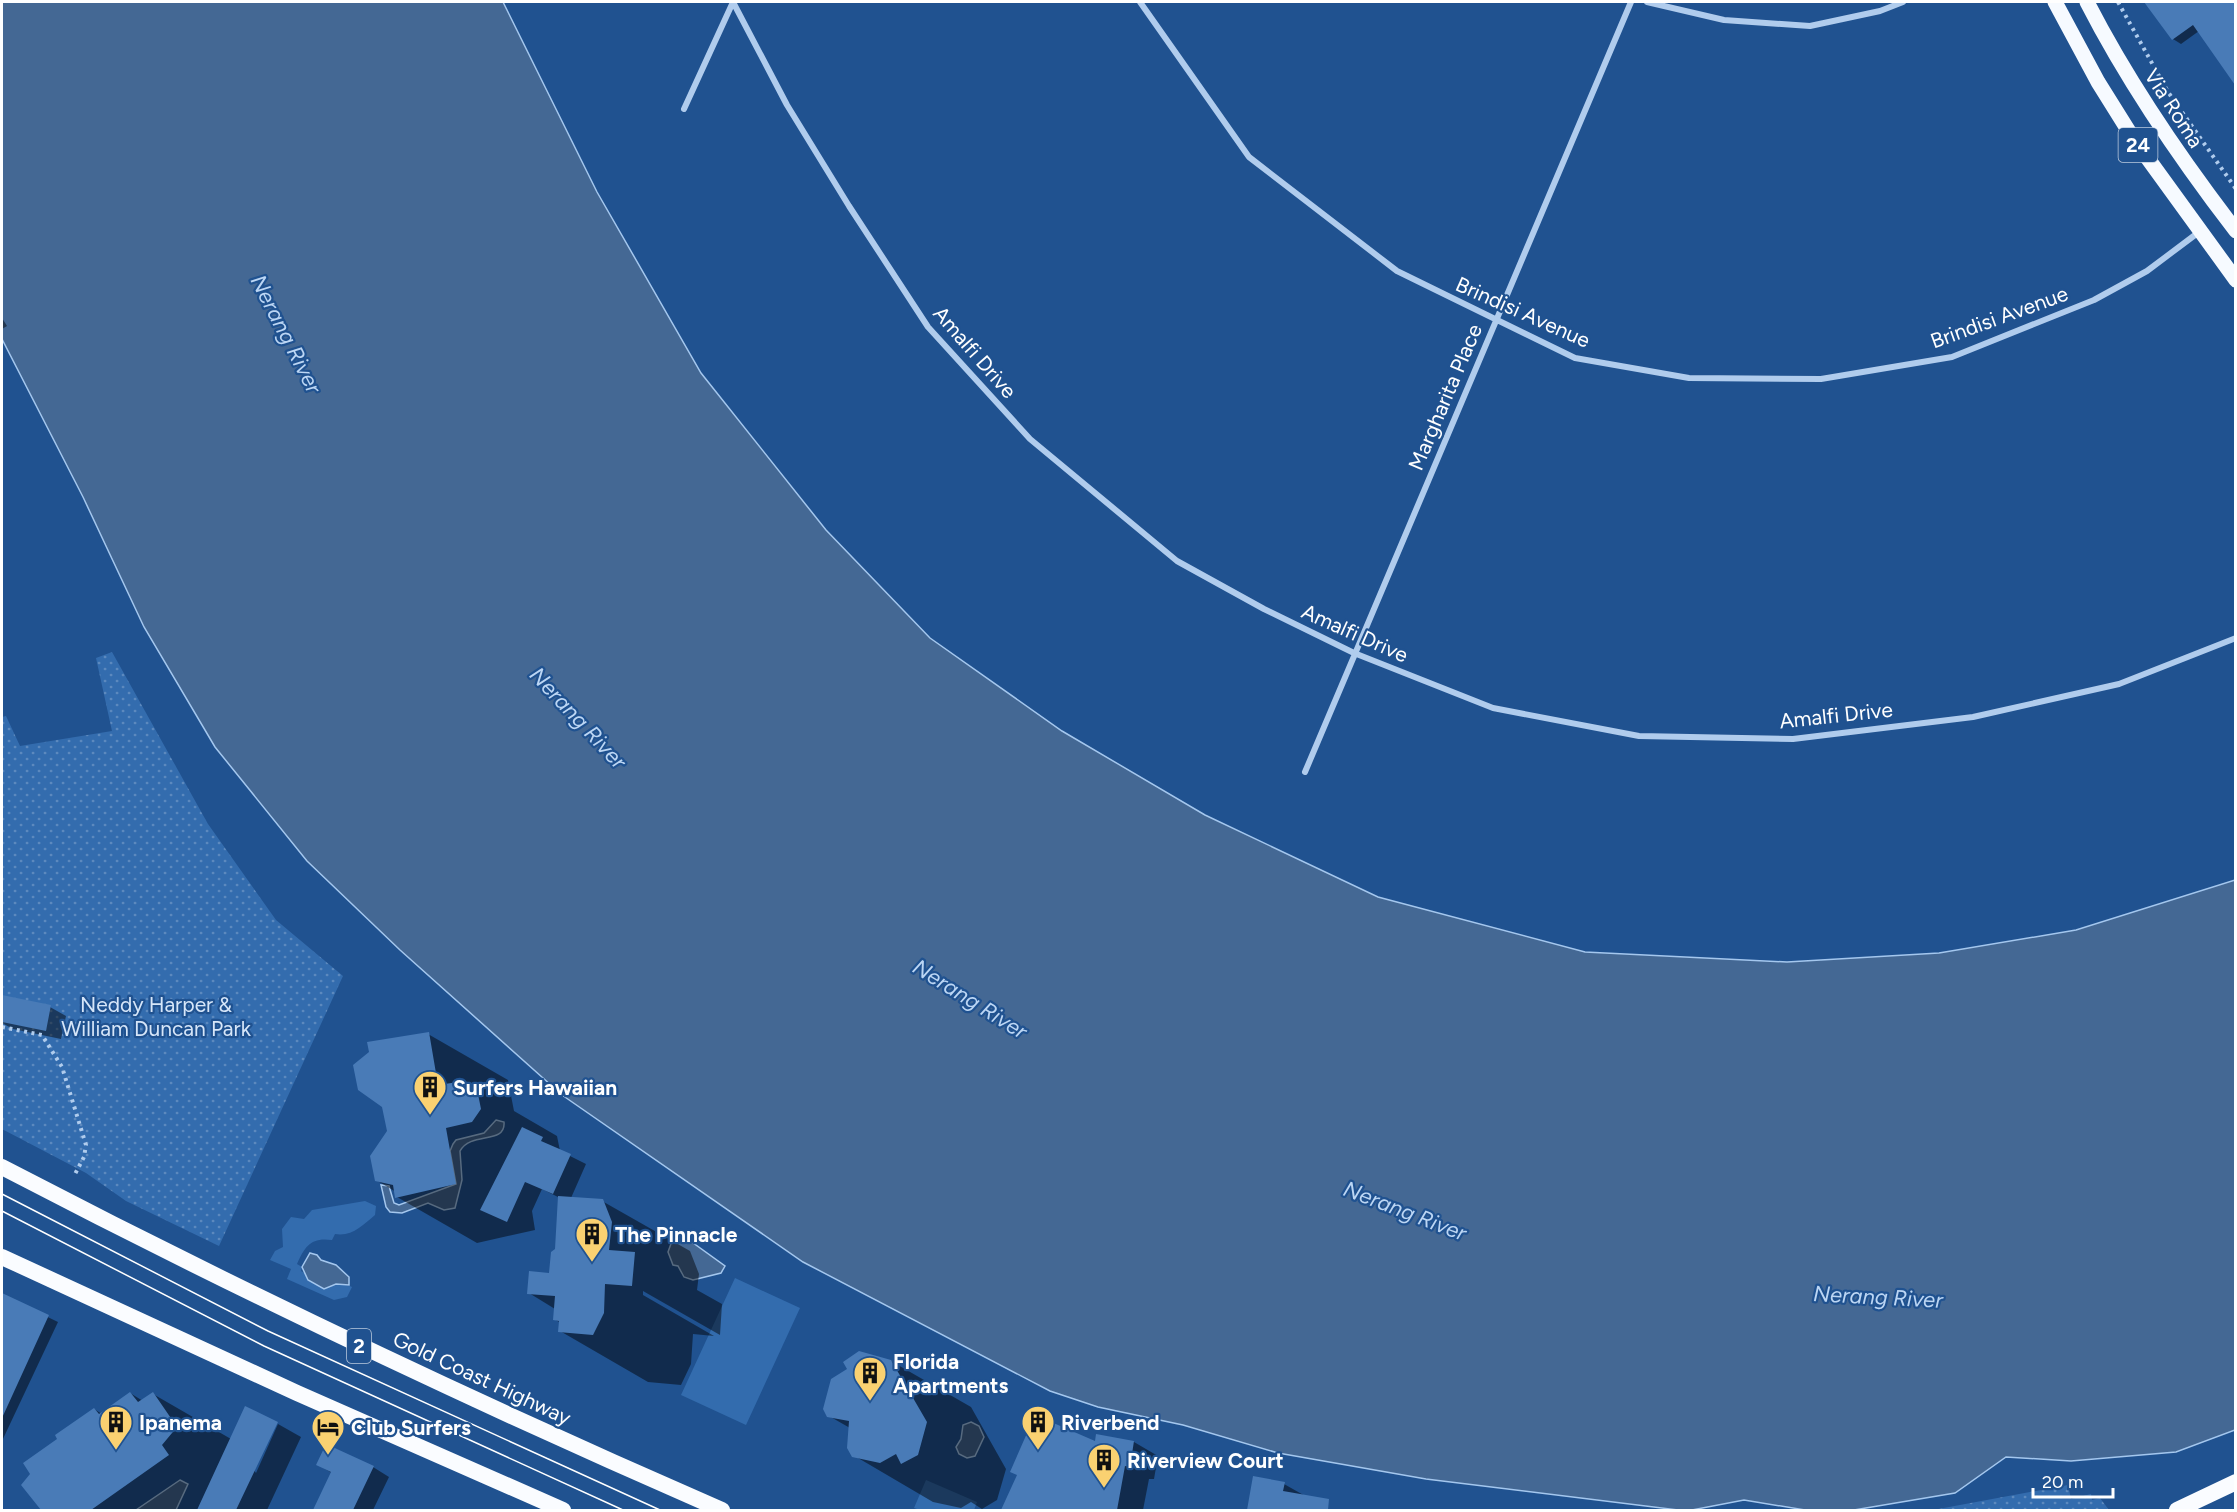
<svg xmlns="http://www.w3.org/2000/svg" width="2237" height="1512" font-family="Figtree,sans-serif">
	<defs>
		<pattern id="park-dots" width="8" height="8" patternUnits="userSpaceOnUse" patternTransform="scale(1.5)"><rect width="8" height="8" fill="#336cae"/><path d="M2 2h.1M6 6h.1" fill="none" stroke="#5c89be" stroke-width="1.8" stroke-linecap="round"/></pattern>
	</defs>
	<rect width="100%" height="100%" fill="#205290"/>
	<path fill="#336cae" d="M 365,1201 L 376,1206 L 375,1215 C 363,1225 352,1237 335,1234 L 332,1240 C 311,1237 305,1246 297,1264 L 302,1267 L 301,1271 L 329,1287 C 334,1284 347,1284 352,1287 L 347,1297 L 334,1300 L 287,1279 L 291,1269 L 270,1260 L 275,1251 L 283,1247 L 282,1229 L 291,1217 L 304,1219 L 312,1210 Z
		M 735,1278 L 800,1308 L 746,1425 L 681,1395 Z
		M 926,1480 L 977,1502 L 974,1510 L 920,1510 L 914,1508 Z"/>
	<path fill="url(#park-dots)" d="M 112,652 L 208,824 L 276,920 L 343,976 L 219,1246 L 126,1201 L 86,1173 L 2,1129 L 2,717 L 6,716 L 20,746 L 112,731 L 96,658 Z
		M 2068,1485 L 2071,1499 L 2091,1494 L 2092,1500 L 2100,1498 L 2109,1510 L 1933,1510 Z"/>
	<path fill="#446894" stroke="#a4c7ee" stroke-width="1.5" d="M 2,2 L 503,2 L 597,192 L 701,373 L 826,530 L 930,638 L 1062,731 L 1205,815 L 1378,897 L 1585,952 L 1787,962 L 1939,953 L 2076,930 L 2235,880 L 2235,1430 L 2176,1452 L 2071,1461 L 2006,1457 L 1955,1493 L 1854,1510 L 1805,1510 L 1744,1500 L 1692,1510 L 1678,1510 L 1426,1479 L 1278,1453 L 1183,1425 L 1098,1407 L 1050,1391 L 803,1262 L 562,1095 L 400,950 L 307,861 L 215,747 L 144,627 L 83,497 L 2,339 Z
		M 496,1120 L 504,1122 C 506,1145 471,1131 460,1151 L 462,1180 L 455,1208 L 444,1210 L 428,1203 L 402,1213 L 390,1212 L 386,1207 L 381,1185 L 389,1186 L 394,1203 L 399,1205 L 456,1184 L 450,1151 L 453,1144 L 456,1140 L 484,1133 Z
		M 678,1235 L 682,1235 L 725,1266 L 721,1273 L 693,1280 L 684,1277 L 678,1266 L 673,1265 L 668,1252 L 672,1241 Z
		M 310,1253 L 317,1255 L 321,1260 L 336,1265 L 349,1277 L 349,1285 L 336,1284 L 324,1289 L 308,1280 L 302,1267 Z
		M 971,1422 L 979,1426 L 984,1437 L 975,1456 L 967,1458 L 959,1454 L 956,1447 L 961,1439 L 963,1425 Z
		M 180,1480 L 188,1484 L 176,1510 L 136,1510 Z"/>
	<path fill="#0007" d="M 2146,2 L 2236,2 L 2236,82 L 2199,31 L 2181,44 L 2173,39 Z
		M 2,318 L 7,326 L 2,329 Z
		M 2,997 L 50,1007 L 66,1016 L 61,1039 L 13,1029 L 2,1023 Z
		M 428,1034 L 508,1080 L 514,1111 L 557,1136 L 560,1151 L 586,1164 L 571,1198 L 602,1201 L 690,1251 L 699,1274 L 697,1290 L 722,1304 L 720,1335 L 643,1291 L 643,1295 L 714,1336 L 693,1334 L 691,1364 L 681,1385 L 648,1382 L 560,1331 L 561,1323 L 554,1319 L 555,1309 L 529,1293 L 551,1274 L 557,1250 L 560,1198 L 542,1189 L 532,1211 L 535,1230 L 477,1243 L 397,1197 L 396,1192 L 376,1180 L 389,1131 Z
		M 2,1295 L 58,1322 L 2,1441 Z
		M 891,1361 L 971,1407 L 1006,1469 L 997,1500 L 982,1509 L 971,1502 L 961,1508 L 933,1502 L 853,1455 L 850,1428 L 829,1416 Z
		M 130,1393 L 143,1401 L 153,1394 L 231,1439 L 256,1473 L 278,1424 L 301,1437 L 267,1510 L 42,1510 L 23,1485 L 60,1439 L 94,1409 L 102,1414 Z
		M 1134,1442 L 1158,1456 L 1154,1479 L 1149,1479 L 1143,1510 L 1003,1510 L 1018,1476 L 1096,1445 Z
		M 318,1465 L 373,1467 L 389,1477 L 373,1510 L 315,1510 L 332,1473 Z
		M 1254,1478 L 1284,1484 L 1330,1510 L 1248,1510 Z"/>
	<path fill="#497bb7" d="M 2144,2 L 2235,2 L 2235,85 L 2193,25 L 2172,40 Z
		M 2,995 L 51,1005 L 46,1031 L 2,1022 Z
		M 429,1032 L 438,1085 L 465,1081 L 477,1089 L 481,1109 L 472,1122 L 446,1128 L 456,1184 L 395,1198 L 393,1185 L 375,1181 L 370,1156 L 387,1131 L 382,1107 L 358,1090 L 353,1065 L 369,1052 L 367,1042 Z
		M 522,1127 L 543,1137 L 541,1141 L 571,1154 L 553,1194 L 525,1182 L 507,1222 L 480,1210 Z
		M 558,1196 L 603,1199 L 612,1222 L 609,1250 L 635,1252 L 632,1286 L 605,1284 L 604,1313 L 593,1335 L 558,1332 L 559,1321 L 553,1320 L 555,1296 L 527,1294 L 529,1271 L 549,1273 L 551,1252 L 555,1249 Z
		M 2,1293 L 49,1315 L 2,1418 Z
		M 859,1351 L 891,1360 L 927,1422 L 918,1455 L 901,1464 L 896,1454 L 880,1463 L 852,1457 L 847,1448 L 849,1421 L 827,1417 L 823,1409 L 831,1379 L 847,1369 L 843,1362 Z
		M 130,1392 L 138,1402 L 153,1392 L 177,1427 L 162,1445 L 169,1455 L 91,1510 L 41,1510 L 21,1485 L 30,1474 L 23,1463 L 57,1439 L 55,1435 L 94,1408 L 99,1414 Z
		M 245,1406 L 278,1422 L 236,1510 L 197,1510 Z
		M 1035,1415 L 1095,1441 L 1096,1434 L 1134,1441 L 1130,1467 L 1125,1466 L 1117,1510 L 1001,1510 L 1017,1475 L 1010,1472 Z
		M 326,1444 L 374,1466 L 353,1510 L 313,1510 L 331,1472 L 316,1465 Z
		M 1253,1476 L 1285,1482 L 1283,1491 L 1329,1499 L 1328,1510 L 1247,1510 Z"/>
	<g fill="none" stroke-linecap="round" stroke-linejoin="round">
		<path stroke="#b0cced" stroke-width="4" stroke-dasharray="3 4.5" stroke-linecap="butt" d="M 2118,2 L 2168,92 L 2236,189
			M 2,1027 L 42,1035 L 62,1067 L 86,1145 L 84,1157 L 75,1174"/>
		<path stroke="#b0cced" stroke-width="6" d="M 733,2 L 787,105 L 849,206 L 928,327 L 1030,439 L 1177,561 L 1264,609 L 1354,653 L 1493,708 L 1639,736 L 1793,739 L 1973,717 L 2119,684 L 2236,638
			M 1140,2 L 1249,157 L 1397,271 L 1575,358 L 1689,378 L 1821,379 L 1952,357 L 2094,300 L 2147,271 L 2199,232
			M 1647,2 L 1724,20 L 1810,26 L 1880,11 L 1903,2
			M 684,109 L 733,2
			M 1305,772 L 1631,2"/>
		<path stroke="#f6faff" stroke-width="15" d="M 2055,2 L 2098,82 L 2133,138 L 2236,280
			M 2087,2 C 2129,84 2180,158 2236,231"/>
		<path stroke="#fafcff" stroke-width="16" d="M 2,1167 C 238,1290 478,1404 722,1510
			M 2,1257 L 297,1393 L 563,1510
			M 2177,1510 L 2236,1482"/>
		<path stroke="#fff" stroke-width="1.5" d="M 2,1194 L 268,1331 L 660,1510
			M 2,1211 L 264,1346 L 623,1510"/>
	</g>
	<defs>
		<g id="building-pin" transform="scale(1.725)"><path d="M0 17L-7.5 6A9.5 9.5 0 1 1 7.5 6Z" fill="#fad171" stroke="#205290"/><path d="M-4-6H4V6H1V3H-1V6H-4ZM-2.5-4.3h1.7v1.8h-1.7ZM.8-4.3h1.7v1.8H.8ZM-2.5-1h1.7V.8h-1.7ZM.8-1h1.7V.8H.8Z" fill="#111"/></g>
		<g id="hotel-pin" transform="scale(1.725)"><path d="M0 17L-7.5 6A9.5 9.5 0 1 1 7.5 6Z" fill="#fad171" stroke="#205290"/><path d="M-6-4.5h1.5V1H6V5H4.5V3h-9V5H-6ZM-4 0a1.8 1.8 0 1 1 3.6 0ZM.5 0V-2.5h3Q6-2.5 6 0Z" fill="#111"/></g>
	</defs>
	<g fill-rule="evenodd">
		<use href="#building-pin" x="430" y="1087"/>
		<use href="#building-pin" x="592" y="1234"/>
		<use href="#building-pin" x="870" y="1373"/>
		<use href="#building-pin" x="116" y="1422"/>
		<use href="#building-pin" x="1038" y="1422"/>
		<use href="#hotel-pin" x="328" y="1427"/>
		<use href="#building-pin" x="1104" y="1460"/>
	</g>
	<g text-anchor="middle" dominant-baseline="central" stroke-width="4.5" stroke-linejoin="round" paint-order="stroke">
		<g fill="#205290" stroke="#bccbde" stroke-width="1.5">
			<rect x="2118.5" y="128" width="39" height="34" rx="4.5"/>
			<rect x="347" y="1329" width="24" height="34" rx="4.5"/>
		</g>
		<g font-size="20" font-weight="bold" fill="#fff">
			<text x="2138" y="145">24</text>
			<text x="359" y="1346">2</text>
		</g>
		<g font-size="21" fill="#fff" stroke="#205290">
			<text transform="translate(2174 108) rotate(57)">Via Roma</text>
			<text transform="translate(1523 312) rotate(24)">Brindisi Avenue</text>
			<text transform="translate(1999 317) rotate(-20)">Brindisi Avenue</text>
			<text transform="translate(975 352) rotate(49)">Amalfi Drive</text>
			<text transform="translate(1445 397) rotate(-67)">Margharita Place</text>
			<text transform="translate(1355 633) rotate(24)">Amalfi Drive</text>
			<text transform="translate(1836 715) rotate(-6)">Amalfi Drive</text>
			<text transform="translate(482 1378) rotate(25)">Gold Coast Highway</text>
		</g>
		<g font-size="21" fill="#d6e6f9" stroke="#205290">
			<text x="156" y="1004">Neddy Harper &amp;<tspan x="156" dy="24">William Duncan Park</tspan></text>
		</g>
		<g font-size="21" font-weight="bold" fill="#fff" stroke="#205290" text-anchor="start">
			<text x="453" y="1087">Surfers Hawaiian</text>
			<text x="615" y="1234">The Pinnacle</text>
			<text x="893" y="1361">Florida<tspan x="893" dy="24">Apartments</tspan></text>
			<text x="139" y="1422">Ipanema</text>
			<text x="1061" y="1422">Riverbend</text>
			<text x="351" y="1427">Club Surfers</text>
			<text x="1127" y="1460">Riverview Court</text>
		</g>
		<g font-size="22" font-style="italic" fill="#bcd6f4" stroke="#205290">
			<text transform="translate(286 334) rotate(63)">Nerang River</text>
			<text transform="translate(578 718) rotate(47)">Nerang River</text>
			<text transform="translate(970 999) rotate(32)">Nerang River</text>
			<text transform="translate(1405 1211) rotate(21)">Nerang River</text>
			<text transform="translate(1878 1297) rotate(3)">Nerang River</text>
		</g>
	</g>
	<rect width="2237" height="1512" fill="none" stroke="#ffffff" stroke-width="6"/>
	<path d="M2033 1488v9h80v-9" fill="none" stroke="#ffffff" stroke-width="3"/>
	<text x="2042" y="1488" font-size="18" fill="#ffffff" stroke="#205290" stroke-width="4.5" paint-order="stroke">20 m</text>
</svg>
